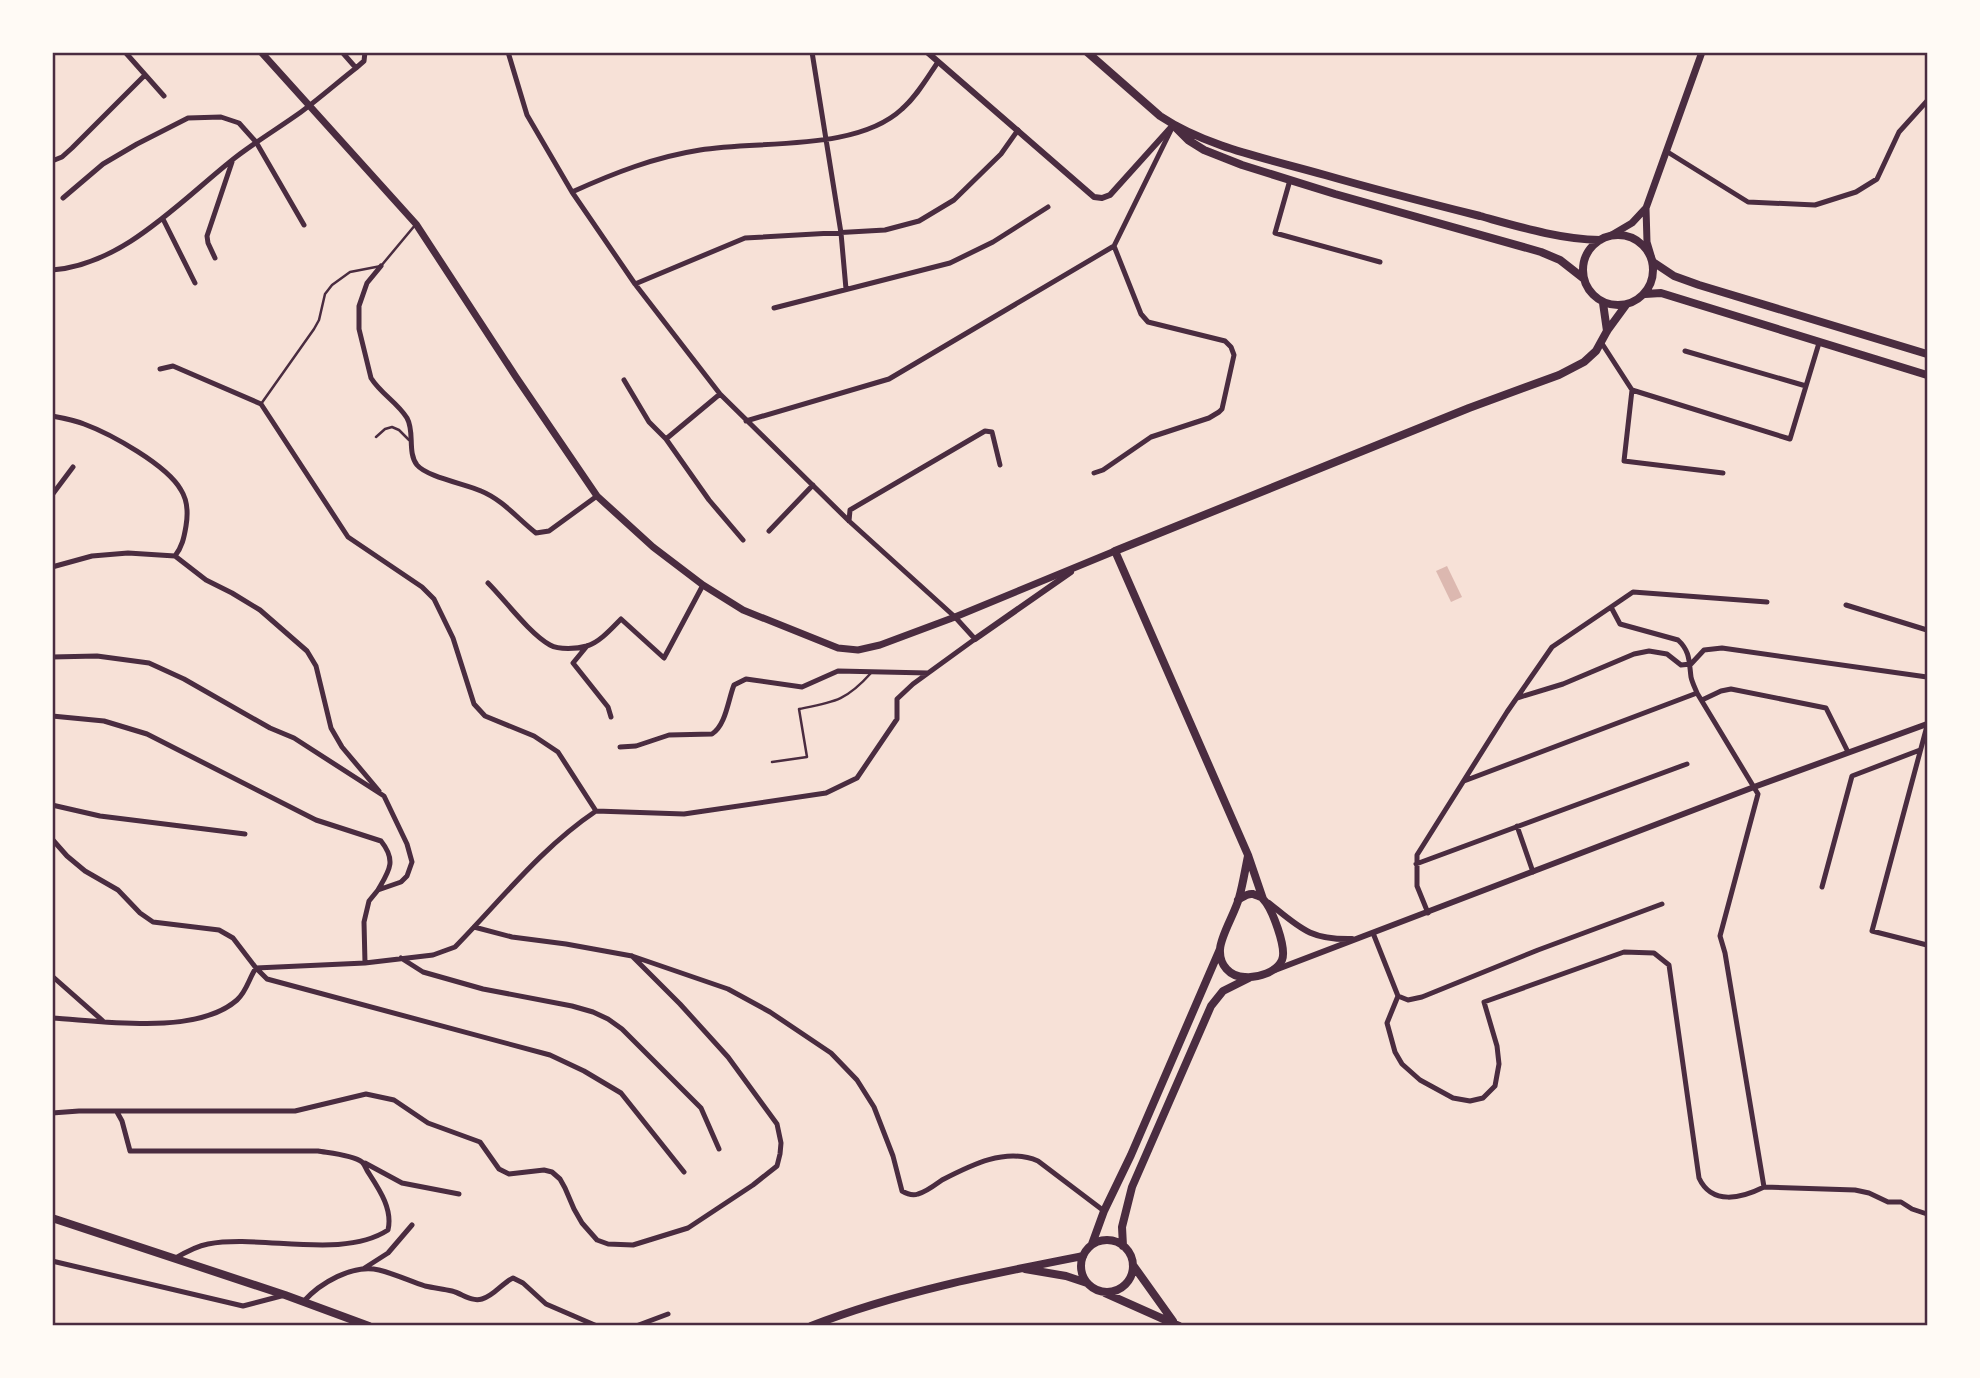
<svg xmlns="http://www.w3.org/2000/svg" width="1980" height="1378" font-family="'Archivo Narrow',sans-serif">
	<rect width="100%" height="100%" fill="#f7e1d7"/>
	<path fill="#dcb8b0" d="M 1447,566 L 1462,597 L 1451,602 L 1436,571 Z"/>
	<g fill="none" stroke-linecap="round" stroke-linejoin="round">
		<path stroke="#4a2c40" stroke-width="2.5" d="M 261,404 L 314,329 L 319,320 L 325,294 L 332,285 L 350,272 L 381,266 L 416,224
			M 376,437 L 385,429 L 392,427 L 399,430 L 409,440
			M 772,762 L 807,757 L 799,709 C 834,702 846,701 871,673"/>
		<path stroke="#4a2c40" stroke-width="5" d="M 125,52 L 164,96
			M 342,52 L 356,68
			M 812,52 L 841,233 L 846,289
			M 1666,151 L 1748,202 L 1815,205 L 1856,192 L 1877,179 L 1899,132 L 1927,101
			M 52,161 L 62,157 L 72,148 L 145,75
			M 1290,180 L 1275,233 L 1380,262
			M 572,192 C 614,173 655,157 700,150 C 759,140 856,152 902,109 C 917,96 927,78 938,62
			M 63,198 L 103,164 L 137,144 L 188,118 L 221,117 L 239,123 L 256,142 L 304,225
			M 163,219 L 195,283
			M 215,258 L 208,243 L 207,236 L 232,162
			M 381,266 L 367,283 L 359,306 L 359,329 L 371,378 C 381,394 397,402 407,418 C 415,432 407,452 417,465 C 427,477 466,484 481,491 C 503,500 518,519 536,533 L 549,531 L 597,496
			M 52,270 C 124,265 182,199 236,157 C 257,141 280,127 301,112 C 320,98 338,82 356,68 L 364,61 L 365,52
			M 635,284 L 745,238 L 885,230 L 919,221 L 954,200 L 1001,154 L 1018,130
			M 774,308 L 950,263 L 993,242 L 1048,207
			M 1601,342 L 1632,390 L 1624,461 L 1723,473
			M 1685,351 L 1806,386
			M 160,369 L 173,366 L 261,404 L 348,537 L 422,587 L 434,599 L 453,638 L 474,704 L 485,716 L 534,736 L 558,752 L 596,811 L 684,814 L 826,793 L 857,778 L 897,719 L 897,699 L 913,684 L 975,639 L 955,617 L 849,521 L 720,394 L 635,284 L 572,192 L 527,115 L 508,52
			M 624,380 L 649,422 L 666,439 L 709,500 L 743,540
			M 1632,390 L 1790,439 L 1819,343
			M 52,416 C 63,418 74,420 84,424 C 111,434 167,465 181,490 C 188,501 188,514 186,526 C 184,538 182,547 175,556
			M 746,421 L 889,379 L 1114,246 L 1172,128
			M 666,439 L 720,394
			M 1094,473 L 1103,470 L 1151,437 L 1209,418 L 1219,412 L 1222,409 L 1234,355 L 1231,347 L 1225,341 L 1148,322 L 1141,314 L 1114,246
			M 52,495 L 73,467
			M 849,521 L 850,510 L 985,431 L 992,432 L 1000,465
			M 769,531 L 813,485
			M 52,567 L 92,556 L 128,553 L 175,556 L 206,580 L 232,593 L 260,610 L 307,651 L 316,666 L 331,728 L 342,747 L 379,791
			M 488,583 C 505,600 529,633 550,645 C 559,650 577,649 587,646 C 600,642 612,628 621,619 L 664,658 L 703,585
			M 1846,605 L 1927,630
			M 1611,607 L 1633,592 L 1767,602
			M 587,646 L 573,663 L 608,707 L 611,717
			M 52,657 L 97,656 L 149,663 L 184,679 L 270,728 L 294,738 L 384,796 L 407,844 L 412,862 L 407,876 L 401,882 L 378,890 L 369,901 L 364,922 L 365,963
			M 1517,698 L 1563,684 L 1634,654 L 1649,651 L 1667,654 L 1681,665 L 1691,664 L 1704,650 L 1722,648 L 1927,677
			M 1702,700 L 1721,691 L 1731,689 L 1826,708 L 1848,752
			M 52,716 L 104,721 L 147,734 L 316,820 L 381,841 C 397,861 389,871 378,890
			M 1927,726 L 1872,931 L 1927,945
			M 620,747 L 636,746 L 669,735 L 712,734 C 726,725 728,700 734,685 L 746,679 L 802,687 L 838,671 L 928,673
			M 1464,781 L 1697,693
			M 52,805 L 100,816 L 245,834
			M 1517,826 L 1533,872
			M 52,839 L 67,856 L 85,871 L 118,890 L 140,913 L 153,922 L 219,930 L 233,938 L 256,968 L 365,963 L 433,955 L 455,947 C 501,900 541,848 596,811
			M 1416,864 L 1687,764
			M 1822,887 L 1852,776 L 1920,750
			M 474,927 L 512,937 L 566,944 L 632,956 L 728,989 L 770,1012 L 831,1053 L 857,1080 L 874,1107 L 893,1156 L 902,1191 C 907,1194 912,1196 918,1194 C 926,1192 935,1185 942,1180 C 971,1165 1006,1147 1038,1161 L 1104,1211
			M 1373,933 L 1398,996 L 1387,1023 L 1395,1052 L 1402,1064 L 1420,1080 L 1453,1098 L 1470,1101 L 1483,1098 L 1495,1086 L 1499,1064 L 1497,1046 L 1484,1002 L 1624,952 L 1654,953 L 1669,965 L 1699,1178 C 1712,1206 1742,1198 1764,1187 L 1725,953 L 1720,936 L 1758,794 L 1697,693 C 1695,688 1692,682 1691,677 C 1689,661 1690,651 1678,640 L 1620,624 L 1611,607 L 1552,647 L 1507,712 L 1417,855 L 1417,886 L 1428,913
			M 401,958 L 423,972 L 483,989 L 572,1006 L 593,1012 L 608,1019 L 622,1029 L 701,1108 L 719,1149
			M 52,976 L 103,1021
			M 1398,996 L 1408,1000 L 1422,997 L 1538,950 L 1662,904
			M 52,1018 C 103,1021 196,1036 237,1000 C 247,991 249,978 256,968 L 267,979 L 550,1055 L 584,1071 L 621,1093 L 684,1172
			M 117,1112 L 122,1121 L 130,1151 L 318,1151 C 329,1153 353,1155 362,1162 C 365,1165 366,1169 368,1172 C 379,1189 393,1209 388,1230 C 342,1260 262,1234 208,1244 C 196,1246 184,1253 174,1259
			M 52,1113 L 79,1111 L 295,1111 L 366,1094 L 394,1100 L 428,1123 L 480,1142 L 499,1169 L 509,1174 L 544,1170 L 552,1172 L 560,1179 L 565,1188 L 574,1209 L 582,1223 L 597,1240 L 608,1244 L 633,1245 L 688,1228 L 753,1185 L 777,1166 L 780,1154 L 781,1143 L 777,1124 L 728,1057 L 680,1004 L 632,956
			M 365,1163 L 402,1183 L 459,1194
			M 1764,1187 L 1855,1190 L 1869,1193 L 1888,1202 L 1901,1202 L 1912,1209 L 1927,1214
			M 52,1261 L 243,1306 L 285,1295
			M 363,1269 L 388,1253 L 412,1225
			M 303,1302 C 320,1283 352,1264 379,1270 C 395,1274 410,1281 425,1286 C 434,1288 443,1289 452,1291 C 463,1294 471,1302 482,1299 C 494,1296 502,1283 513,1278 L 523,1283 L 546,1304 L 597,1326
			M 636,1326 L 668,1314"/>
		<path stroke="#4a2c40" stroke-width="6" d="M 927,52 L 1094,197 L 1102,198 L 1110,195 L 1173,125
			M 975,639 L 1071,572
			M 1269,903 C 1300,928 1310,940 1352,939
			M 1275,970 L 1754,787 L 1927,724"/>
		<path stroke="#4a2c40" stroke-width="7" d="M 261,52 L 416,224 L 516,377 L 597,496 L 653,547 L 703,585 L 743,610 L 838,648 L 858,650 L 880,645 L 955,617 L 1115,551
			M 1610,236 L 1632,223 L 1645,209
			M 1653,262 L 1647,242 L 1646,208 L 1702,52"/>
		<path stroke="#4a2c40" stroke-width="8" d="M 1087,52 L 1160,116 C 1208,148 1270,159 1325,175 C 1377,190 1428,203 1480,216 C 1520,227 1559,239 1600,240
			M 1175,127 L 1188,140 L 1204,150 L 1242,165 L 1335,194 L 1541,252 L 1560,260 L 1583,278
			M1583 270a35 35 0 1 1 70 0a35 35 0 1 1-70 0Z
			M 1653,262 L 1674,276 L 1699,285 L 1927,354
			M 1645,294 L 1661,293 L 1927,375
			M 1603,303 L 1607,331
			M 1263,899 L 1248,855 L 1115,551 L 1469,408 L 1559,375 L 1584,362 L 1596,351 L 1607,331 L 1626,305
			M 1238,900 C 1243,897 1247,893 1253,894 C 1255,895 1262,897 1263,899 C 1272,908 1287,948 1282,960 C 1277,972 1258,978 1245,977 C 1230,977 1219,965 1220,949 C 1221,935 1235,913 1239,898 C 1243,884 1245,870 1248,856
			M 52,1218 L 285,1295 L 369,1326
			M1081 1266a26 26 0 1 1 52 0a26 26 0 1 1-52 0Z
			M 1092,1244 L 1104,1211 L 1131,1155 L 1220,949
			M 1123,1246 L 1122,1227 L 1132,1187 L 1211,1006 L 1223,991 L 1249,978
			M 1133,1265 L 1173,1321
			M 1025,1269 L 1066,1276 L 1087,1283
			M 1105,1293 L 1179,1326
			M 811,1326 C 898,1292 991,1274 1083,1256"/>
	</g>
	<rect width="1980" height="1378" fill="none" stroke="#fffaf5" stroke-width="108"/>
	<rect x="54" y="54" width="1872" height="1270" fill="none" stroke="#4a2c40" stroke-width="2.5"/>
</svg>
